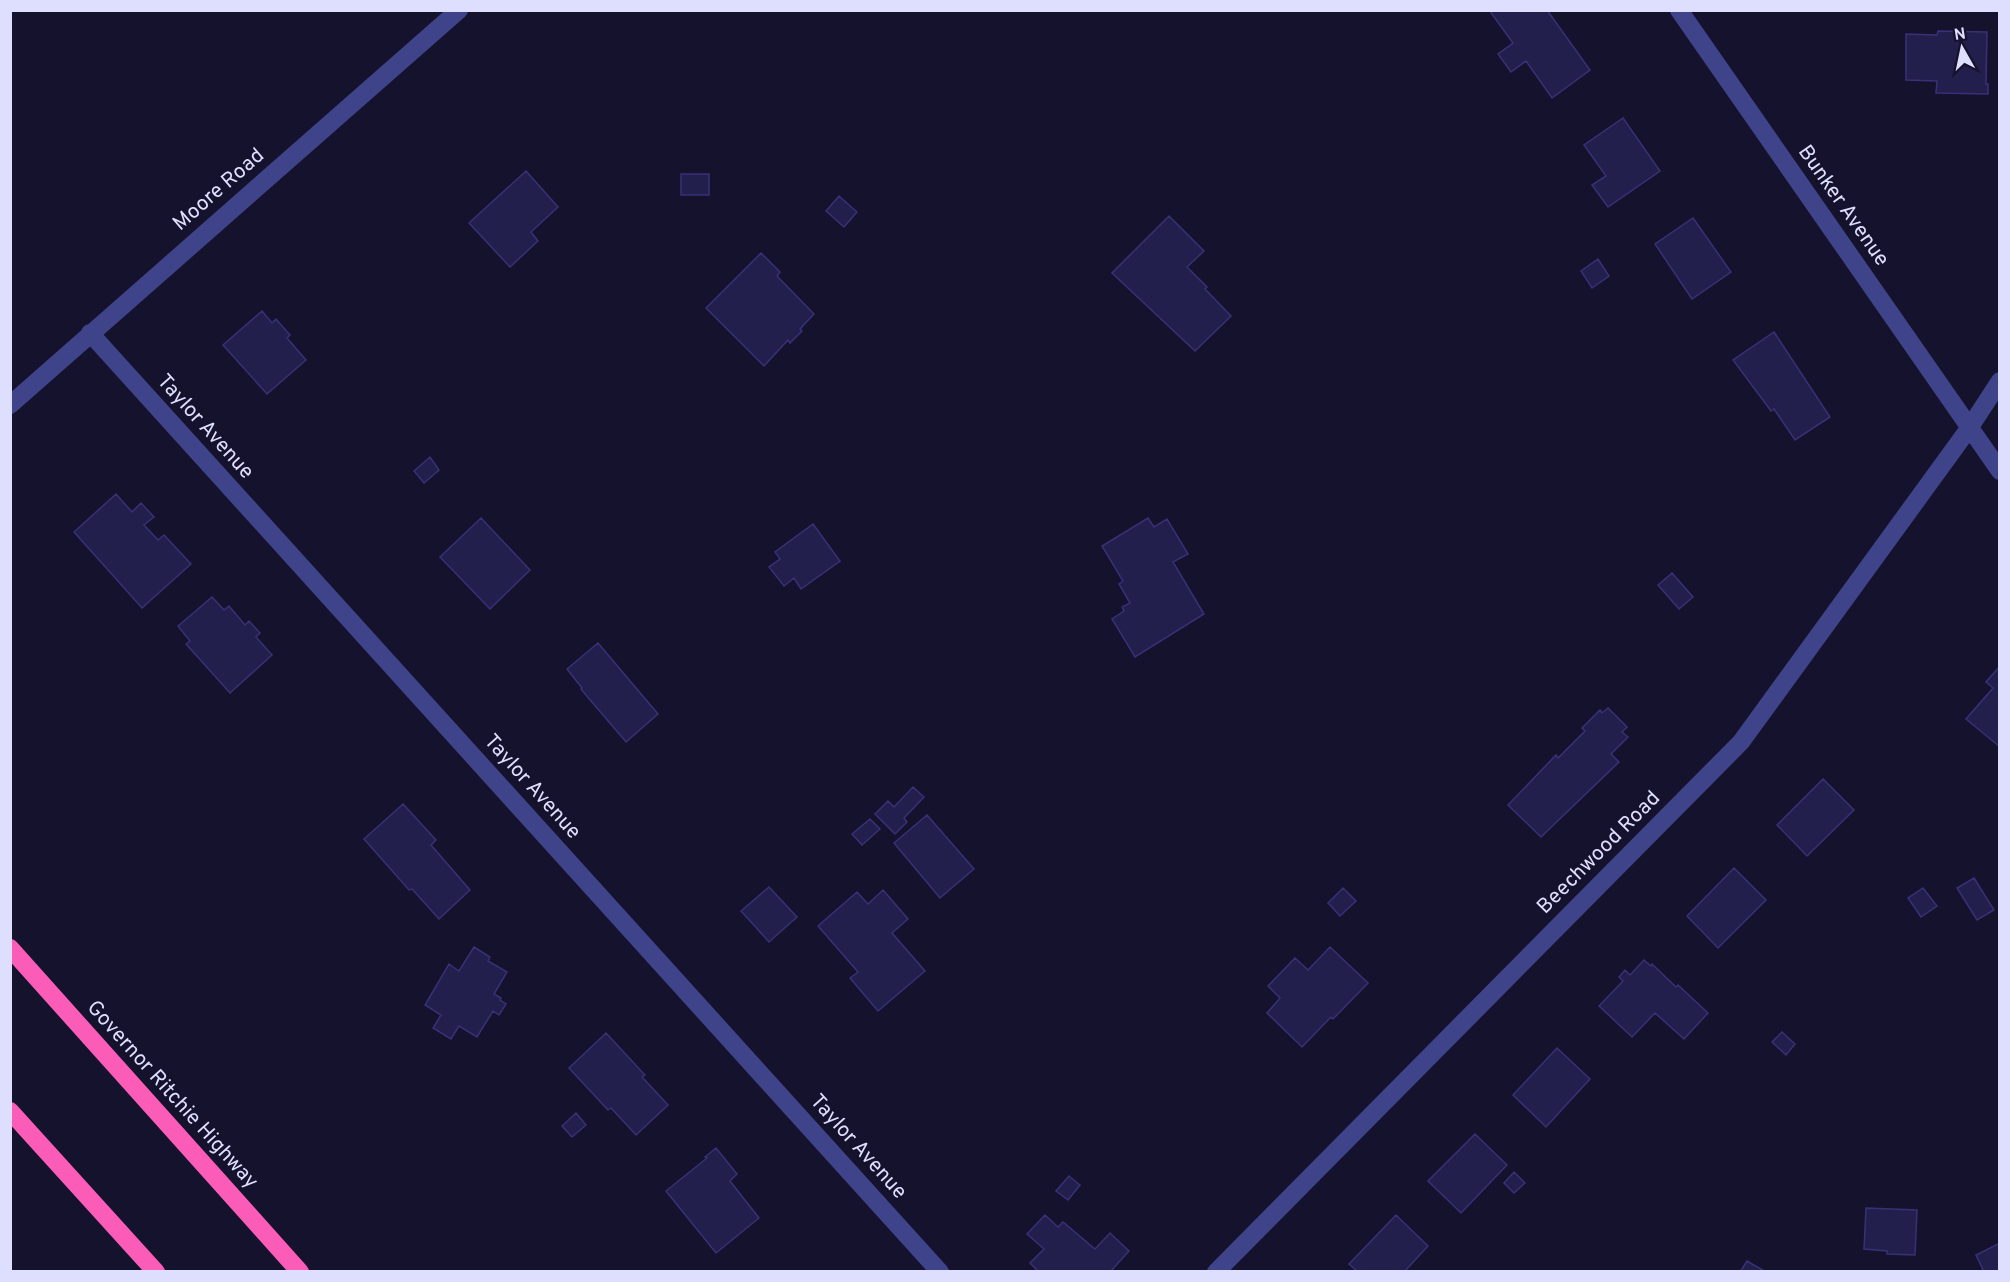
<svg xmlns="http://www.w3.org/2000/svg" width="2010" height="1282" font-family="Overpass,sans-serif">
	<rect width="100%" height="100%" fill="#14122c"/>
	<path fill="#231f4c" stroke="#383177" stroke-width="1.5" d="M 1489,10 L 1547,10 L 1590,70 L 1552,98 L 1526,61 L 1511,72 L 1498,54 L 1513,43 Z
		M 1938,31 L 1987,32 L 1986,84 L 1988,84 L 1988,94 L 1936,93 L 1937,81 L 1906,80 L 1906,34 L 1937,35 Z
		M 1623,118 L 1660,171 L 1608,207 L 1592,185 L 1606,176 L 1584,145 Z
		M 526,171 L 558,207 L 531,232 L 538,241 L 510,267 L 469,223 Z
		M 681,174 L 709,174 L 709,195 L 681,195 Z
		M 839,196 L 857,212 L 844,227 L 826,211 Z
		M 1169,216 L 1204,251 L 1187,267 L 1207,287 L 1205,289 L 1231,316 L 1195,351 L 1112,273 Z
		M 1693,218 L 1731,272 L 1692,299 L 1655,244 Z
		M 761,253 L 780,272 L 777,276 L 814,314 L 800,329 L 802,331 L 790,343 L 788,340 L 764,366 L 706,308 Z
		M 1598,259 L 1609,276 L 1592,288 L 1581,271 Z
		M 262,311 L 272,323 L 276,319 L 290,335 L 287,338 L 306,360 L 267,394 L 223,345 Z
		M 1774,332 L 1830,417 L 1795,440 L 1774,409 L 1771,411 L 1733,360 Z
		M 430,457 L 439,470 L 424,483 L 414,471 Z
		M 116,494 L 132,512 L 141,503 L 154,517 L 144,525 L 158,540 L 164,535 L 191,564 L 142,608 L 74,532 Z
		M 481,518 L 530,570 L 490,609 L 440,557 Z
		M 1148,518 L 1154,527 L 1167,519 L 1188,554 L 1173,562 L 1204,614 L 1135,657 L 1112,619 L 1124,611 L 1122,607 L 1130,603 L 1119,584 L 1123,581 L 1102,546 Z
		M 813,524 L 840,561 L 801,589 L 794,578 L 784,586 L 769,567 L 780,559 L 775,552 Z
		M 1672,573 L 1693,597 L 1679,609 L 1658,585 Z
		M 212,597 L 224,610 L 229,606 L 245,625 L 249,621 L 260,633 L 256,637 L 272,655 L 230,693 L 186,644 L 190,641 L 178,626 Z
		M 598,643 L 658,714 L 626,742 L 585,694 L 581,689 L 582,688 L 567,669 Z
		M 2000,666 L 2000,747 L 1966,719 L 1993,688 L 1986,682 Z
		M 1608,708 L 1627,727 L 1622,732 L 1628,737 L 1611,754 L 1619,762 L 1541,837 L 1508,805 L 1556,755 L 1558,758 L 1585,731 L 1582,728 L 1600,710 L 1602,713 Z
		M 1823,779 L 1854,810 L 1807,856 L 1777,825 Z
		M 913,787 L 924,797 L 904,818 L 907,822 L 895,834 L 875,814 L 888,801 L 894,807 Z
		M 403,804 L 436,840 L 431,845 L 470,890 L 439,919 L 412,889 L 409,890 L 364,839 Z
		M 927,815 L 974,869 L 940,898 L 894,843 Z
		M 870,819 L 880,829 L 862,845 L 852,834 Z
		M 1734,868 L 1766,900 L 1718,948 L 1687,916 Z
		M 1974,878 L 1994,910 L 1977,920 L 1957,888 Z
		M 769,887 L 797,917 L 769,942 L 741,911 Z
		M 1343,888 L 1356,901 L 1340,916 L 1328,903 Z
		M 1923,888 L 1937,906 L 1921,917 L 1908,898 Z
		M 883,890 L 908,919 L 892,933 L 925,971 L 878,1011 L 850,978 L 858,972 L 818,926 L 857,892 L 868,904 Z
		M 474,947 L 490,957 L 488,961 L 507,972 L 494,994 L 501,998 L 500,1000 L 506,1004 L 499,1015 L 493,1011 L 477,1037 L 459,1026 L 451,1039 L 433,1028 L 441,1015 L 425,1005 L 449,964 L 459,971 Z
		M 1330,947 L 1368,983 L 1333,1019 L 1331,1017 L 1302,1047 L 1267,1013 L 1280,998 L 1268,986 L 1295,958 L 1308,970 Z
		M 1644,960 L 1651,966 L 1652,964 L 1676,987 L 1678,985 L 1708,1013 L 1684,1039 L 1655,1013 L 1632,1037 L 1599,1006 L 1623,981 L 1619,977 L 1625,970 L 1630,975 Z
		M 1782,1032 L 1795,1044 L 1786,1055 L 1772,1042 Z
		M 606,1033 L 645,1075 L 642,1077 L 668,1105 L 636,1135 L 611,1108 L 608,1110 L 569,1068 Z
		M 1557,1048 L 1590,1079 L 1546,1127 L 1513,1095 Z
		M 576,1113 L 586,1125 L 572,1137 L 562,1126 Z
		M 1475,1134 L 1507,1165 L 1461,1213 L 1428,1181 Z
		M 716,1148 L 737,1174 L 730,1181 L 759,1218 L 716,1253 L 666,1191 L 707,1158 L 705,1157 Z
		M 1514,1172 L 1525,1183 L 1514,1193 L 1504,1183 Z
		M 1069,1176 L 1080,1185 L 1068,1200 L 1056,1191 Z
		M 1866,1208 L 1917,1210 L 1915,1255 L 1887,1254 L 1887,1251 L 1864,1249 Z
		M 1045,1215 L 1058,1227 L 1063,1222 L 1095,1249 L 1110,1233 L 1129,1251 L 1110,1272 L 1039,1272 L 1030,1263 L 1044,1249 L 1027,1234 Z
		M 1396,1215 L 1428,1246 L 1404,1272 L 1358,1272 L 1349,1264 Z
		M 2000,1243 L 2000,1272 L 1984,1272 L 1976,1255 Z
		M 1747,1261 L 1766,1272 L 1740,1272 Z"/>
	<g fill="none" stroke-linecap="round" stroke-linejoin="round">
		<path stroke="#3f4389" stroke-width="18" d="M 1679,10 L 2000,471
			M 90,333 L 940,1272
			M 10,405 L 459,10
			M 1216,1272 L 1741,742 L 1970,427 L 2000,381"/>
		<path stroke="#fa5cb8" stroke-width="18" d="M 10,948 L 300,1272
			M 10,1111 L 156,1272"/>
	</g>
	<g text-anchor="middle" dominant-baseline="central" stroke-width="5" stroke-linejoin="round" paint-order="stroke">
		<g font-size="21" fill="#dedefe" stroke="#14122c">
			<text transform="translate(219 190) rotate(-41)">Moore Road</text>
			<text transform="translate(1843 206) rotate(55)">Bunker Avenue</text>
			<text transform="translate(205 427) rotate(48)">Taylor Avenue</text>
			<text transform="translate(532 787) rotate(48)">Taylor Avenue</text>
			<text transform="translate(1599 853) rotate(-45)">Beechwood Road</text>
			<text transform="translate(172 1095) rotate(48)">Governor Ritchie Highway</text>
			<text transform="translate(858 1147) rotate(48)">Taylor Avenue</text>
		</g>
	</g>
	<rect width="2010" height="1282" fill="none" stroke="#dedefe" stroke-width="24"/>
	<g transform="translate(1962 48) rotate(351)" stroke="#14122c" stroke-width="4.5" paint-order="stroke">
	<path d="M0-4.5L10 22L0 15L-10 22Z" fill="#dedefe"/>
	<text y="-9" font-size="16" font-weight="bold" text-anchor="middle" fill="#dedefe">N</text>
	</g>
</svg>
